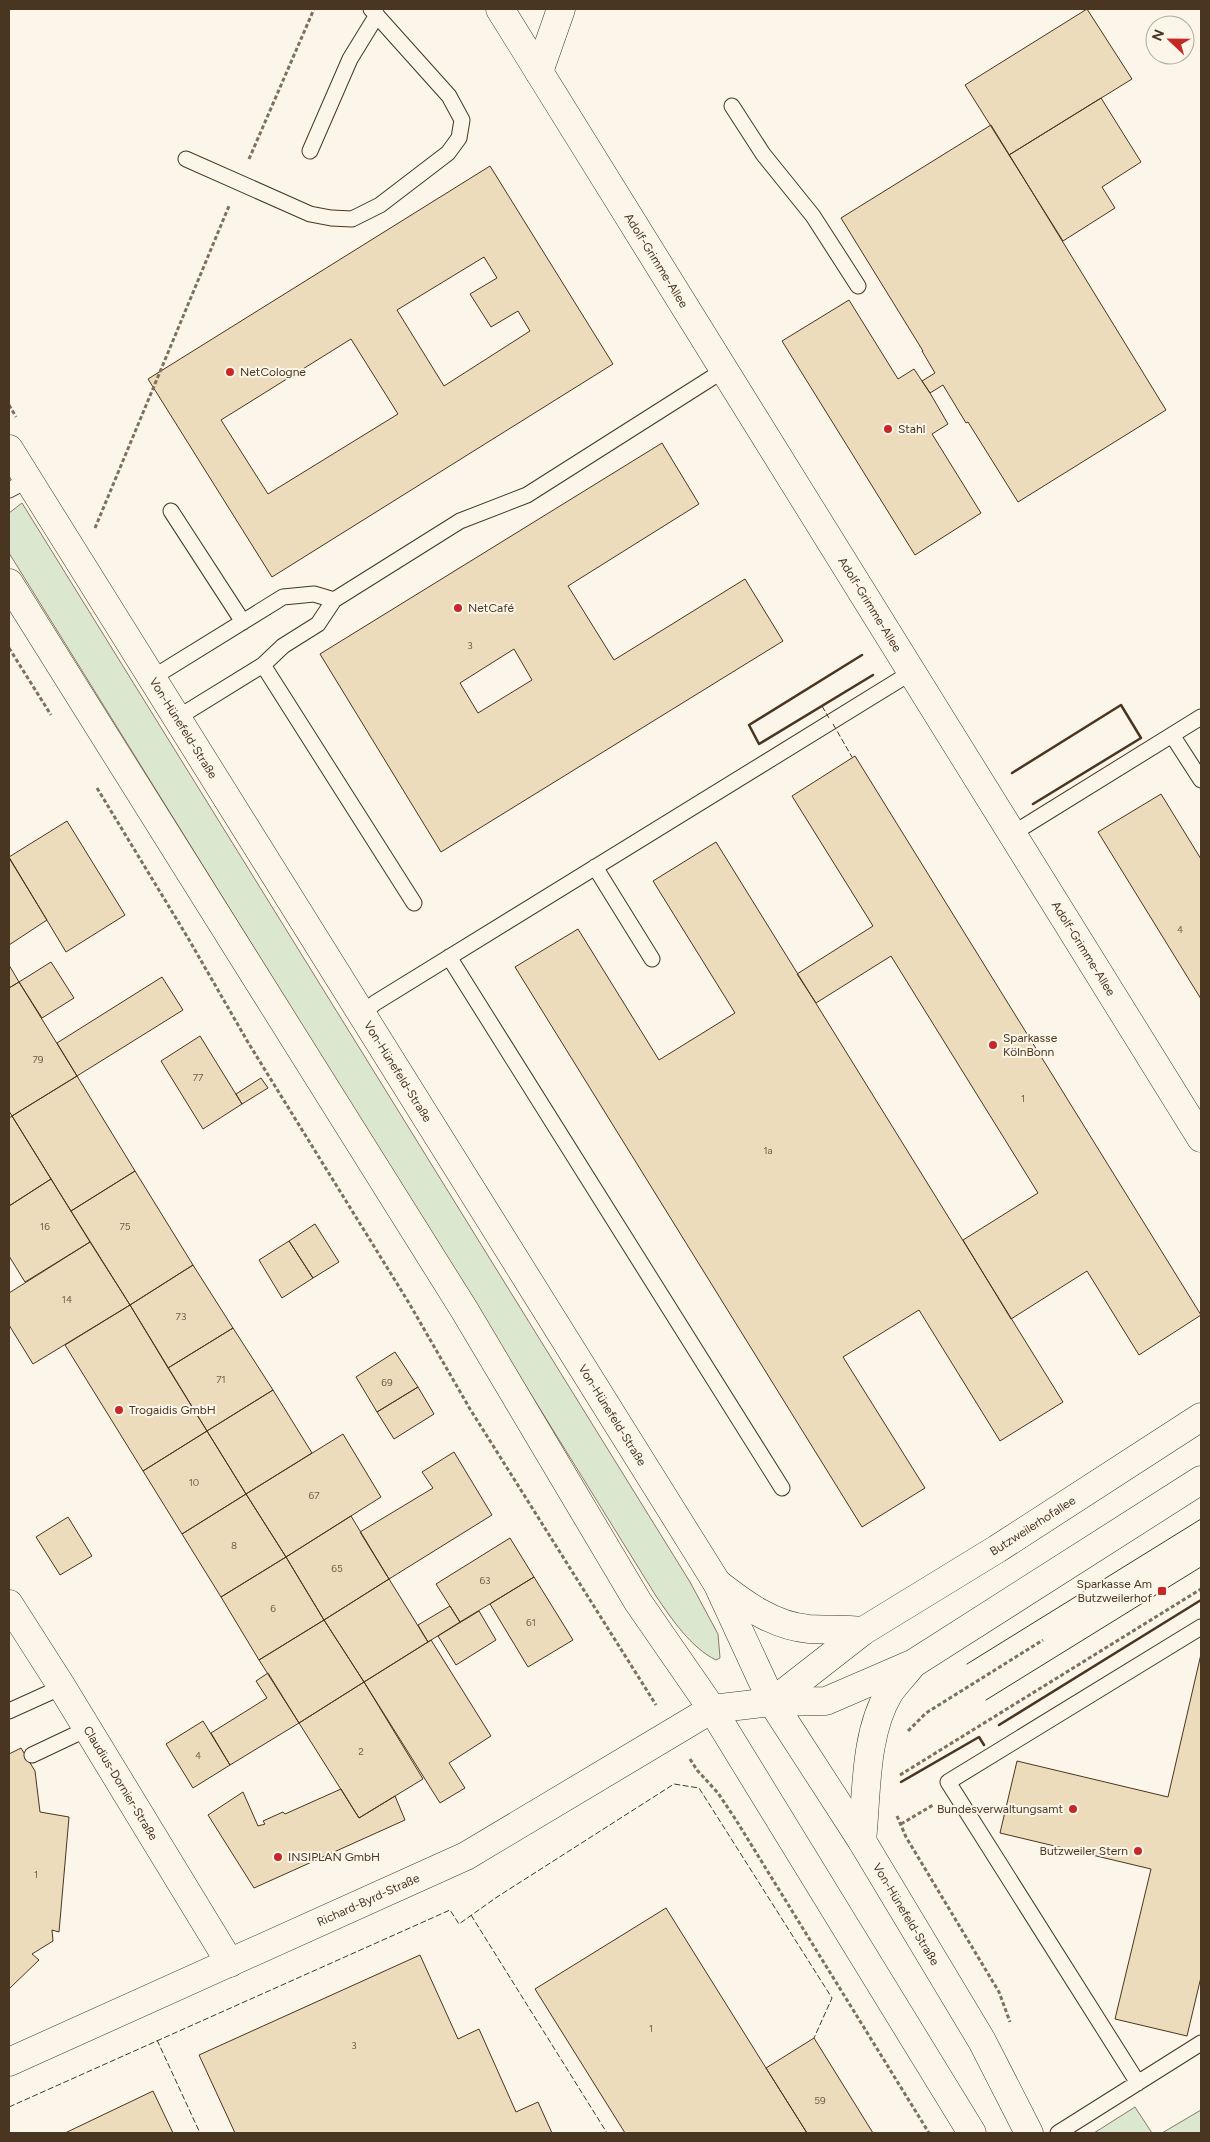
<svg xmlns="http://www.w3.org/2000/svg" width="1210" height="2142" font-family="Figtree,sans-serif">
	<rect width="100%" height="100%" fill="#fbf6e9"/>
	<path fill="#dce7d0" stroke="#887966" d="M 22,503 L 690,1582 L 718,1634 L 720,1658 L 716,1660 C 691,1648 671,1618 656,1596 L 9,553 L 9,513 Z
		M 1135,2107 L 1152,2133 L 1094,2133 Z
		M 1201,2110 L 1201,2133 L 1162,2133 Z"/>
	<path fill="#ecdcbc" stroke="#4a3520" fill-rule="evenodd" d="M 1087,9 L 1132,79 L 1009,155 L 965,85 Z
		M 1101,98 L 1141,162 L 1102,187 L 1115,208 L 1063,241 L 1009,155 Z
		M 991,125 L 1166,410 L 1018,502 L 968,422 L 966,423 L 943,385 L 930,393 L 922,381 L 935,373 L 922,351 L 923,351 L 841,218 Z
		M 490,166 L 613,364 L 272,577 L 148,379 ZM 484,257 L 497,278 L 470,294 L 491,327 L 518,311 L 530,331 L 444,386 L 397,310 ZM 351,339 L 398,414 L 268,494 L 221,420 Z
		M 849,300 L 898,379 L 914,369 L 930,393 L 948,424 L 932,434 L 981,513 L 915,555 L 782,341 Z
		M 662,443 L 699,504 L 568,586 L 614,660 L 745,579 L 783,641 L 441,852 L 320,654 ZM 514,649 L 532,680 L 478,713 L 460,683 Z
		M 855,756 L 1201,1315 L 1139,1355 L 1087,1271 L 1011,1319 L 963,1240 L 1038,1193 L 891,956 L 816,1003 L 797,974 L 873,926 L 792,796 Z
		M 1161,794 L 1201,859 L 1201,999 L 1098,832 Z
		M 67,821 L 125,915 L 66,952 L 9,857 Z
		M 716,842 L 1063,1402 L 1000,1441 L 919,1310 L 843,1357 L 925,1488 L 862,1527 L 515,967 L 578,929 L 659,1060 L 735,1013 L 653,881 Z
		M 9,858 L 47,920 L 9,945 Z
		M 51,962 L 74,998 L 42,1018 L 19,982 Z
		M 9,965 L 19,982 L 9,988 Z
		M 162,977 L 183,1010 L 77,1076 L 57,1043 Z
		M 19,982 L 77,1076 L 12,1116 L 9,1111 L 9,988 Z
		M 200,1036 L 242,1104 L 203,1129 L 161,1061 Z
		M 77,1076 L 135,1171 L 71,1211 L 12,1116 Z
		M 261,1078 L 268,1088 L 242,1104 L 236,1094 Z
		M 12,1116 L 51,1179 L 9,1206 L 9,1118 Z
		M 135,1171 L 193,1265 L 130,1305 L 71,1211 Z
		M 51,1179 L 90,1242 L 25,1282 L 9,1256 L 9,1206 Z
		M 315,1224 L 339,1262 L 313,1278 L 289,1241 Z
		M 289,1241 L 313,1278 L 282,1298 L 259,1260 Z
		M 90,1242 L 130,1305 L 33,1364 L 9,1325 L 9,1293 Z
		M 193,1265 L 233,1328 L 168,1368 L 130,1305 Z
		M 130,1305 L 207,1431 L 143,1471 L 65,1345 Z
		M 233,1328 L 273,1390 L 207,1431 L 168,1368 Z
		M 395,1352 L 418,1387 L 377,1412 L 356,1377 Z
		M 418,1387 L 434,1414 L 394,1439 L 377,1412 Z
		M 273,1390 L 312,1453 L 246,1494 L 207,1431 Z
		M 207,1431 L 246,1494 L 182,1534 L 143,1471 Z
		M 343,1434 L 381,1497 L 286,1557 L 246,1494 Z
		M 454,1452 L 492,1515 L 389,1579 L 360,1532 L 433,1488 L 422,1472 Z
		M 246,1494 L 286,1557 L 221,1597 L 182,1534 Z
		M 351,1516 L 389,1579 L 324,1620 L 286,1557 Z
		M 68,1517 L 92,1556 L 60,1575 L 36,1537 Z
		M 510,1538 L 534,1577 L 460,1622 L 436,1584 Z
		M 286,1557 L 324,1620 L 259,1660 L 221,1597 Z
		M 534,1577 L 573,1640 L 528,1667 L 490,1604 Z
		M 389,1579 L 428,1642 L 364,1682 L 324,1620 Z
		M 450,1606 L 460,1622 L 428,1642 L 418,1625 Z
		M 479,1611 L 496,1640 L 456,1665 L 438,1636 Z
		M 324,1620 L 364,1682 L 299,1723 L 259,1660 Z
		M 431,1640 L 491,1736 L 449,1763 L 465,1788 L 440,1803 L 364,1682 Z
		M 1201,1654 L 1201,1977 L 1187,2036 L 1115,2019 L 1151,1869 L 1000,1833 L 1017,1761 L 1168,1797 Z
		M 268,1673 L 299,1723 L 230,1765 L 211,1733 L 267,1698 L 256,1681 Z
		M 364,1682 L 423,1779 L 359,1818 L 299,1723 Z
		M 203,1721 L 230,1765 L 193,1788 L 166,1744 Z
		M 21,1748 L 35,1771 L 40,1812 L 69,1817 L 59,1932 L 52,1930 L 53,1941 L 32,1954 L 39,1960 L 9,1989 L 9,1754 Z
		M 341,1789 L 359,1818 L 395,1796 L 405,1820 L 254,1888 L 208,1815 L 243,1792 L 258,1826 L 265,1824 L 263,1821 L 283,1812 L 285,1814 Z
		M 666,1908 L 766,2068 L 807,2133 L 625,2133 L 535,1989 Z
		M 420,1955 L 458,2039 L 479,2029 L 516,2112 L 538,2102 L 552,2133 L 235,2133 L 199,2055 Z
		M 814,2038 L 873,2133 L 807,2133 L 766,2068 Z
		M 153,2091 L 173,2133 L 65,2133 Z"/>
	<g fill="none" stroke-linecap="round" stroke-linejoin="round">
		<g stroke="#4a3520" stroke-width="17">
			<path id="service" d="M 732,106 L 763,154 L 813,216 L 858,286
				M 310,151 L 350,59 L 377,15
				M 186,159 L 310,214 L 331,218 L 352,219 L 380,205 L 448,153 L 459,138 L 462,120 L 449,96 L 371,9
				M 9,490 L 28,480
				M 171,511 L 243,622
				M 263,665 L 414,903
				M 152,678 L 283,597 L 314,594 L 334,600
				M 177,718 L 263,665 L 283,646 L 318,624 L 334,600 L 460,521 L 527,495 L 724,370
				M 1172,735 L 1201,780
				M 1012,834 L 1201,717
				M 595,867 L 652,959
				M 449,957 L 782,1488
				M 362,1014 L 375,1003 L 912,672
				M 9,1711 L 62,1687
				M 32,1755 L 87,1729
				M 1138,2083 L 948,1782 L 1201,1627
				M 1058,2133 L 1201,2043"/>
		</g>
		<g stroke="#4a3520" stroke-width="29">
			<g id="minor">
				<path id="s1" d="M 500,9 L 1201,1138"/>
				<path d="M 539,72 L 561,9"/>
				<path d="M 717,1583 C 744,1604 773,1626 809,1629 C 827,1630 844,1629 863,1631"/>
				<path id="s2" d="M 9,1604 L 62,1687 L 230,1963"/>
				<path id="s3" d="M 772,1702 L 863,1631 L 997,1549 L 1201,1417"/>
				<path d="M 862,1841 C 867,1794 864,1735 889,1693 C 895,1684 904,1675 911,1666"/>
				<path id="s4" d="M 9,2062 L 466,1856 L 712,1709 L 772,1702 L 826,1701 L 914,1663 L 1201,1480"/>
			</g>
		</g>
		<g stroke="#4a3520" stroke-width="29">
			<g id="tertiary">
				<path id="s5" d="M 9,449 L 717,1583 L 772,1702 L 862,1841 L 982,2041 L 1029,2133"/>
				<path d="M 9,583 L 465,1311 L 638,1602 L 712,1709 L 972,2133"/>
			</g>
		</g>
		<path stroke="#7f6f5c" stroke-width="3" stroke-dasharray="4 2.5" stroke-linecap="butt" d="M 249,159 L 314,9
			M 9,405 L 16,417
			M 95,528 L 229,206
			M 9,648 L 51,715
			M 97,788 L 188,938 L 249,1044 L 409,1303 L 470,1409 L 656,1705
			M 908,1731 L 926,1713 L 1043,1640
			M 690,1759 L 697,1770 L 718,1793 L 736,1820 L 929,2133
			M 900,1775 L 1201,1589
			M 897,1816 L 906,1837 L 999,1992 L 1010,2022
			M 901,1824 L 933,1805"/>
		<use href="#service" stroke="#fbf6e9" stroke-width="15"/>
		<use href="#minor" stroke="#fbf6e9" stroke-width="28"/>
		<use href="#tertiary" stroke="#fbf6e9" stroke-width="28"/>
		<path stroke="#4a3520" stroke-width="1" d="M 967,1664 L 1201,1519
			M 986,1700 L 1201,1567"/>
		<path stroke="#4a3520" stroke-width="1" stroke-dasharray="6 2.5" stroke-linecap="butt" d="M 822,706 L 829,718
			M 833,724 L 852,757
			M 471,1915 L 607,2133
			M 157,2040 L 200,2133
			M 9,2107 L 450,1910 L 459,1924 L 497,1897 L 674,1784 L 699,1788 L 832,1998 L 814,2038"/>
		<path stroke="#4a3520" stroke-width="2.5" d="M 862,655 L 749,725 L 759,744 L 873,675
			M 1012,773 L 1121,705 L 1141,738 L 1033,804
			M 999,1725 L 1201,1600
			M 901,1782 L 979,1737 L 984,1745"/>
	</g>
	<g fill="#c62828" stroke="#fbf6e9" stroke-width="2">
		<circle cx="230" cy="372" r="5"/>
		<circle cx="888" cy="429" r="5"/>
		<circle cx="458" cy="608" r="5"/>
		<circle cx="993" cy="1045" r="5"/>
		<circle cx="119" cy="1410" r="5"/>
		<rect x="1157" y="1586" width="10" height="10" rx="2.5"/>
		<circle cx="1073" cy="1809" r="5"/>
		<circle cx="1138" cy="1851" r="5"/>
		<circle cx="278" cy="1857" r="5"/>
	</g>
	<g text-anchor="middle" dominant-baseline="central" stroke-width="4" stroke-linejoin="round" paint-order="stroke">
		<g font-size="10" fill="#725f47">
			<text x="470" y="645">3</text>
			<text x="1180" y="929">4</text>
			<text x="38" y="1059">79</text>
			<text x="198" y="1077">77</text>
			<text x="1023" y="1098">1</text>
			<text x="768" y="1150">1a</text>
			<text x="45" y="1226">16</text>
			<text x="125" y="1226">75</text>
			<text x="67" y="1299">14</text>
			<text x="181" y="1316">73</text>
			<text x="221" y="1379">71</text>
			<text x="387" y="1382">69</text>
			<text x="194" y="1482">10</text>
			<text x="314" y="1495">67</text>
			<text x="234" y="1545">8</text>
			<text x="337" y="1568">65</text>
			<text x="485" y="1580">63</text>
			<text x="273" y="1608">6</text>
			<text x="531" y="1622">61</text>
			<text x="361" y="1751">2</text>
			<text x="198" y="1755">4</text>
			<text x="36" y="1874">1</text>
			<text x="651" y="2028">1</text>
			<text x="354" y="2045">3</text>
			<text x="820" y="2100">59</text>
		</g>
		<g font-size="12" fill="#4a3520" stroke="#fbf6e9">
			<text stroke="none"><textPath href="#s1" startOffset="296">Adolf-Grimme-Allee</textPath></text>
			<text stroke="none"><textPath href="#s1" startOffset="701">Adolf-Grimme-Allee</textPath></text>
			<text stroke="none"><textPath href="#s5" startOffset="329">Von-Hünefeld-Straße</textPath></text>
			<text stroke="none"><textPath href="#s1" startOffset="1106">Adolf-Grimme-Allee</textPath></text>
			<text stroke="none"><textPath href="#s5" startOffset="734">Von-Hünefeld-Straße</textPath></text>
			<text stroke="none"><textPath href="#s5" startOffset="1139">Von-Hünefeld-Straße</textPath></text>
			<text stroke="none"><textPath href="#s3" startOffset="315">Butzweilerhofallee</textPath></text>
			<text stroke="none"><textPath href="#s2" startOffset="211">Claudius-Dornier-Straße</textPath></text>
			<text stroke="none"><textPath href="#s4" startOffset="394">Richard-Byrd-Straße</textPath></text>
			<text stroke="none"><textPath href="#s5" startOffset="1719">Von-Hünefeld-Straße</textPath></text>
		</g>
		<g font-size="12" fill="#4a3520" stroke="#fbf6e9" text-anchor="start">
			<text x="240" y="372">NetCologne</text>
			<text x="898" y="429">Stahl</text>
			<text x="468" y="608">NetCafé</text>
			<text x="1003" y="1038">Sparkasse<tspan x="1003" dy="14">KölnBonn</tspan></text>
			<text x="129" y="1410">Trogaidis GmbH</text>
			<text x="1152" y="1584" text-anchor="end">Sparkasse Am<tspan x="1152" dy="14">Butzweilerhof</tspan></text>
			<text x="1063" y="1809" text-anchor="end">Bundesverwaltungsamt</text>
			<text x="1128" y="1851" text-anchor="end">Butzweiler Stern</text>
			<text x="288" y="1857">INSIPLAN GmbH</text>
		</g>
	</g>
	<rect width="1210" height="2142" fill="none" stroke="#4a3520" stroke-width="20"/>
	<g transform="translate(1170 40) rotate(292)"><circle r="24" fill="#fbf6e9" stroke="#b4a999"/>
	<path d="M0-4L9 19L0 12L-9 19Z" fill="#c62828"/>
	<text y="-8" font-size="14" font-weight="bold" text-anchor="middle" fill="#4a3520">N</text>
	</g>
</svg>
